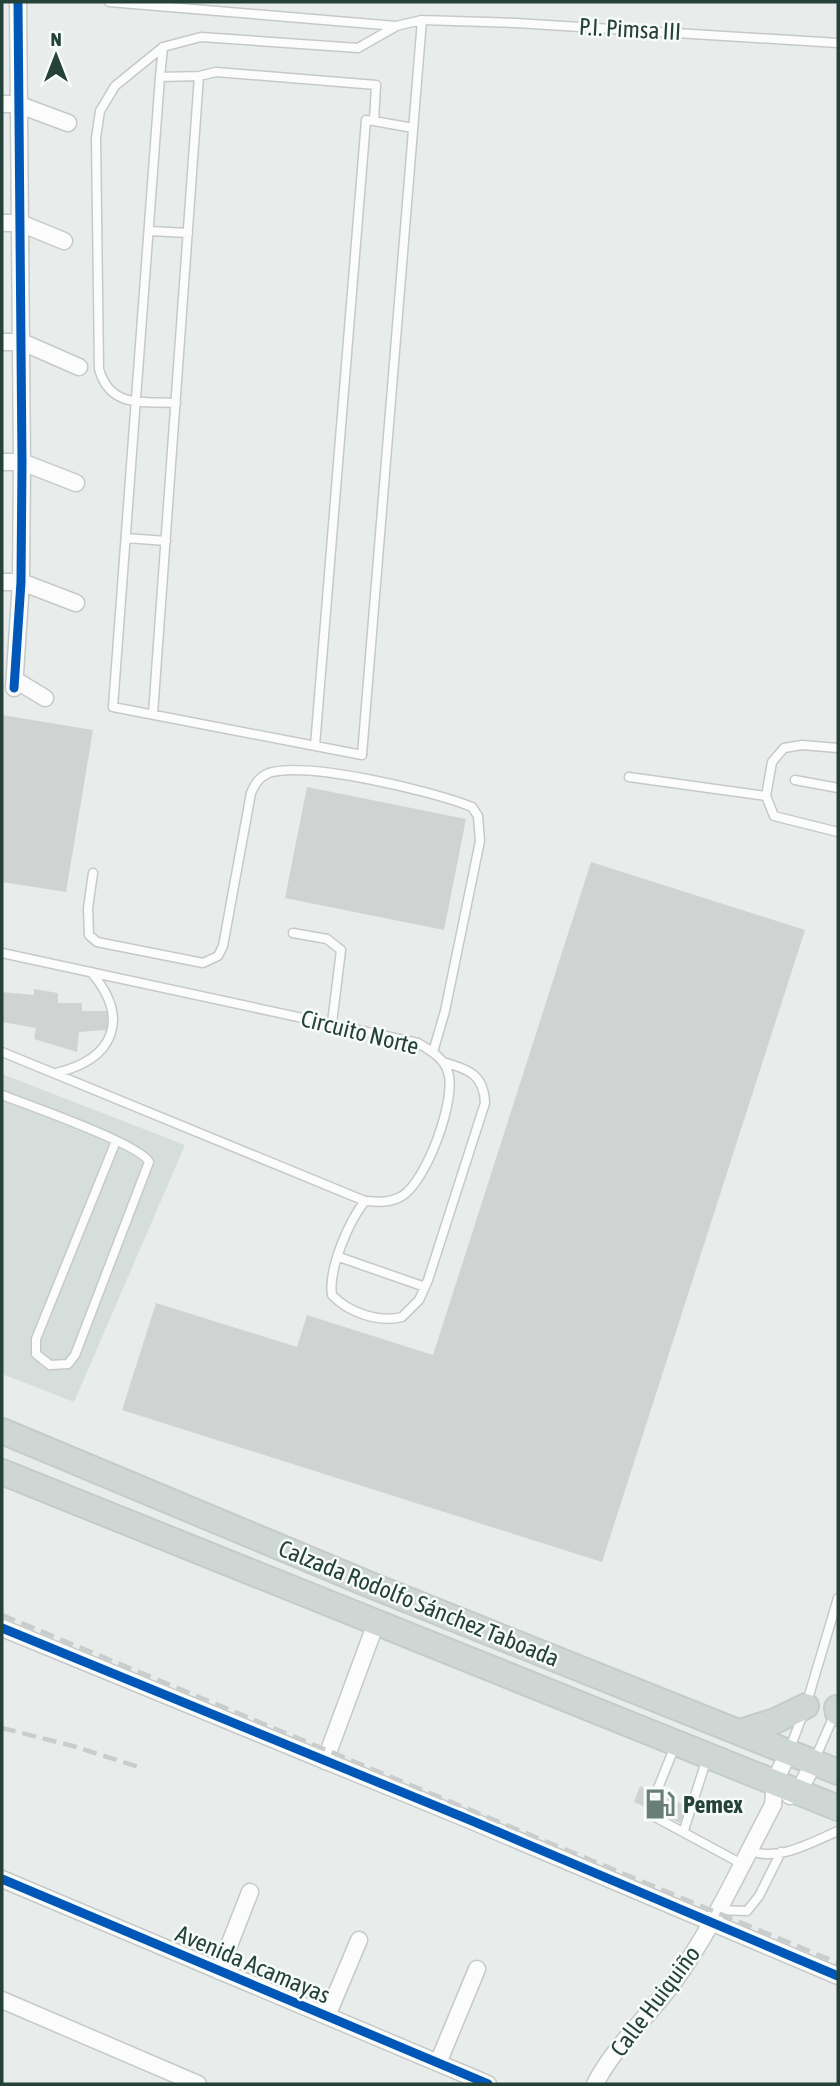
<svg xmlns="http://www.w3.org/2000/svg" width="840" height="2086" font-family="'Asap Condensed',sans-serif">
	<rect width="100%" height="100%" fill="#e8edeb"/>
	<path fill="#d6dedb" d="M 2,1074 L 185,1145 L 74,1402 L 2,1374 Z"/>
	<path fill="#cfd4d2" d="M 2,715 L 93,730 L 66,892 L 2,882 Z
		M 307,787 L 466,819 L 444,930 L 285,898 Z
		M 591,862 L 805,930 L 602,1562 L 122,1410 L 156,1303 L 297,1347 L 307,1315 L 433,1355 Z
		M 34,989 L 58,993 L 58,1003 L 82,1003 L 82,1011 L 107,1011 L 107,1030 L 79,1032 L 77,1052 L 34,1039 L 36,1028 L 2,1022 L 2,992 L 34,995 Z
		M 640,1786 L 687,1806 L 680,1823 L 634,1802 Z"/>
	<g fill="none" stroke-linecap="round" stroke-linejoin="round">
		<g stroke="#c5cac8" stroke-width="11">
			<path id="service" d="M 109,2 L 396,26 L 422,20 L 516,23 L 838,43
				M 160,77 L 163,47
				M 413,128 L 374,121 L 376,85 L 216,72 L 199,76 L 160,77 L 113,707 L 362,755 L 422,20
				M 150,231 L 188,233
				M 176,403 C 141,401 110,408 99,369 L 96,138 L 100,111 L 115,86 L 163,47 L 201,37 L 358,48 L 395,27
				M 126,538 L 166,541
				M 153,714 L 199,76
				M 315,746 L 366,120 L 374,121
				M 629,777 L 766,796 L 772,762 L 784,748 L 802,745 L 838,748
				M 795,780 L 838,788
				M 766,796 L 774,816 L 838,832
				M 93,873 L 88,908 L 89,935 L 97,942 L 203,963 L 218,956 L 223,946 L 251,793 C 255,784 259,777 269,773 C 307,761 433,791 472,807 L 478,816 L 480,841 L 445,1011 L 433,1052
				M 293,933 L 327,939 L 341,950 L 332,1023
				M 2,953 L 418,1043 C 431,1051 443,1057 448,1072 C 457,1099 426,1182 402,1196 C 390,1203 379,1202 365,1201 L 2,1052
				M 56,1073 C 114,1059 131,1019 91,972
				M 2,1095 C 26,1104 142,1145 149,1162 L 75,1355 L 68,1364 L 50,1365 L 36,1354 L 36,1339 L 116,1141
				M 365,1201 C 349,1221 328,1269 332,1295 C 348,1312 378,1323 402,1317 L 419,1300 L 428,1280 L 485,1103 C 484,1075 469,1069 443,1062
				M 339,1257 L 425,1287
				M 807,1702 L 838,1598
				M 790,1748 L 803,1714
				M 815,1759 L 835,1713
				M 656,1793 L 675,1746
				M 650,1809 L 655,1817 L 742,1864
				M 684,1830 L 707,1758
				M 749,1850 C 776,1863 812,1842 838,1831
				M 717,1910 L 747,1911 L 759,1896 L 781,1852"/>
		</g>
		<g stroke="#c5cac8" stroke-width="19">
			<path id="minor" d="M 2,104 L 17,104 L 68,123
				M 2,223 L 20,223 L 64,241
				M 2,342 L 22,342 L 79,367
				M 2,462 L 22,462 L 76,483
				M 2,582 L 21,582 L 76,603
				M 17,681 L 45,698
				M 14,688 L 21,582 L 22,462 L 18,2
				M 2,1628 L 470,1820 L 838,1976
				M 325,1761 L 376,1623
				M 790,1796 L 799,1791 L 814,1762
				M 2,1879 L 488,2084
				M 219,1971 L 250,1892
				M 2,2000 L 198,2084
				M 327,2016 L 359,1940
				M 438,2063 L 477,1969
				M 595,2084 C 615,2045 648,2017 673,1983 C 713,1928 741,1865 773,1805 L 775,1781 L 789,1751"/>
		</g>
		<g stroke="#c3ccc9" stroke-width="28">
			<path id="primary" d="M 2,1431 L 368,1584 L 838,1772
				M 2,1472 L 838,1808
				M 837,1708 L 838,1713
				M 740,1732 L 775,1721 L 806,1706"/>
		</g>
		<use href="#service" stroke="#fcfcfc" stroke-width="8"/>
		<use href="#minor" stroke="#fcfcfc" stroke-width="16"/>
		<use href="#primary" stroke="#cfd7d5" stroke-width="24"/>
		<path stroke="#c9cdcc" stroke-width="4.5" stroke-dasharray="14 7" stroke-linecap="butt" d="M 2,1615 L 838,1963
			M 2,1728 L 73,1746 L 142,1768"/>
		<g stroke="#f7fbf9" stroke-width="13">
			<path id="cycleway" d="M 14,688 L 21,582 L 22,462 L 18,2
				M 2,1628 L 470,1820 L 838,1976
				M 2,1879 L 488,2084"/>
		</g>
		<use href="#cycleway" stroke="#0057b8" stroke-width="9"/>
	</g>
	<defs>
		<g id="fuel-bare" transform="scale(2.415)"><path d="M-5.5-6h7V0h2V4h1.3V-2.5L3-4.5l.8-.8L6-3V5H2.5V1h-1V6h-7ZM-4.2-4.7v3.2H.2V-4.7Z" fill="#697e78" stroke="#f7fbf9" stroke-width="2.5" paint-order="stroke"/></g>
	</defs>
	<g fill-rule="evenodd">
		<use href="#fuel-bare" x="660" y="1804"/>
	</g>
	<g text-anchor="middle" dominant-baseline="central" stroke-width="5" stroke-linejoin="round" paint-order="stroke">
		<g font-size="24" fill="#24423a" stroke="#f7fbf9">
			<text transform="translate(630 29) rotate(3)">P.I. Pimsa III</text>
			<text transform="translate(360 1032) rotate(14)">Circuito Norte</text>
			<text transform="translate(419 1603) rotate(22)">Calzada Rodolfo Sánchez Taboada</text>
			<text transform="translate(253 1964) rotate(23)">Avenida Acamayas</text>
			<text transform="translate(655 2001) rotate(-53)">Calle Huiquiño</text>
		</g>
		<g font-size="24" font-weight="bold" fill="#24423a" stroke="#f7fbf9" text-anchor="start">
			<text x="683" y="1804">Pemex</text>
		</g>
	</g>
	<rect width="840" height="2086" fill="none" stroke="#24423a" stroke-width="7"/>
	<g transform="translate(56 56)" stroke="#f7fbf9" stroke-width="5" paint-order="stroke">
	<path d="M0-5L12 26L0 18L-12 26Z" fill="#24423a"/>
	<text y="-10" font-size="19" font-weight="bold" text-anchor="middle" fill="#24423a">N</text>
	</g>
</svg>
